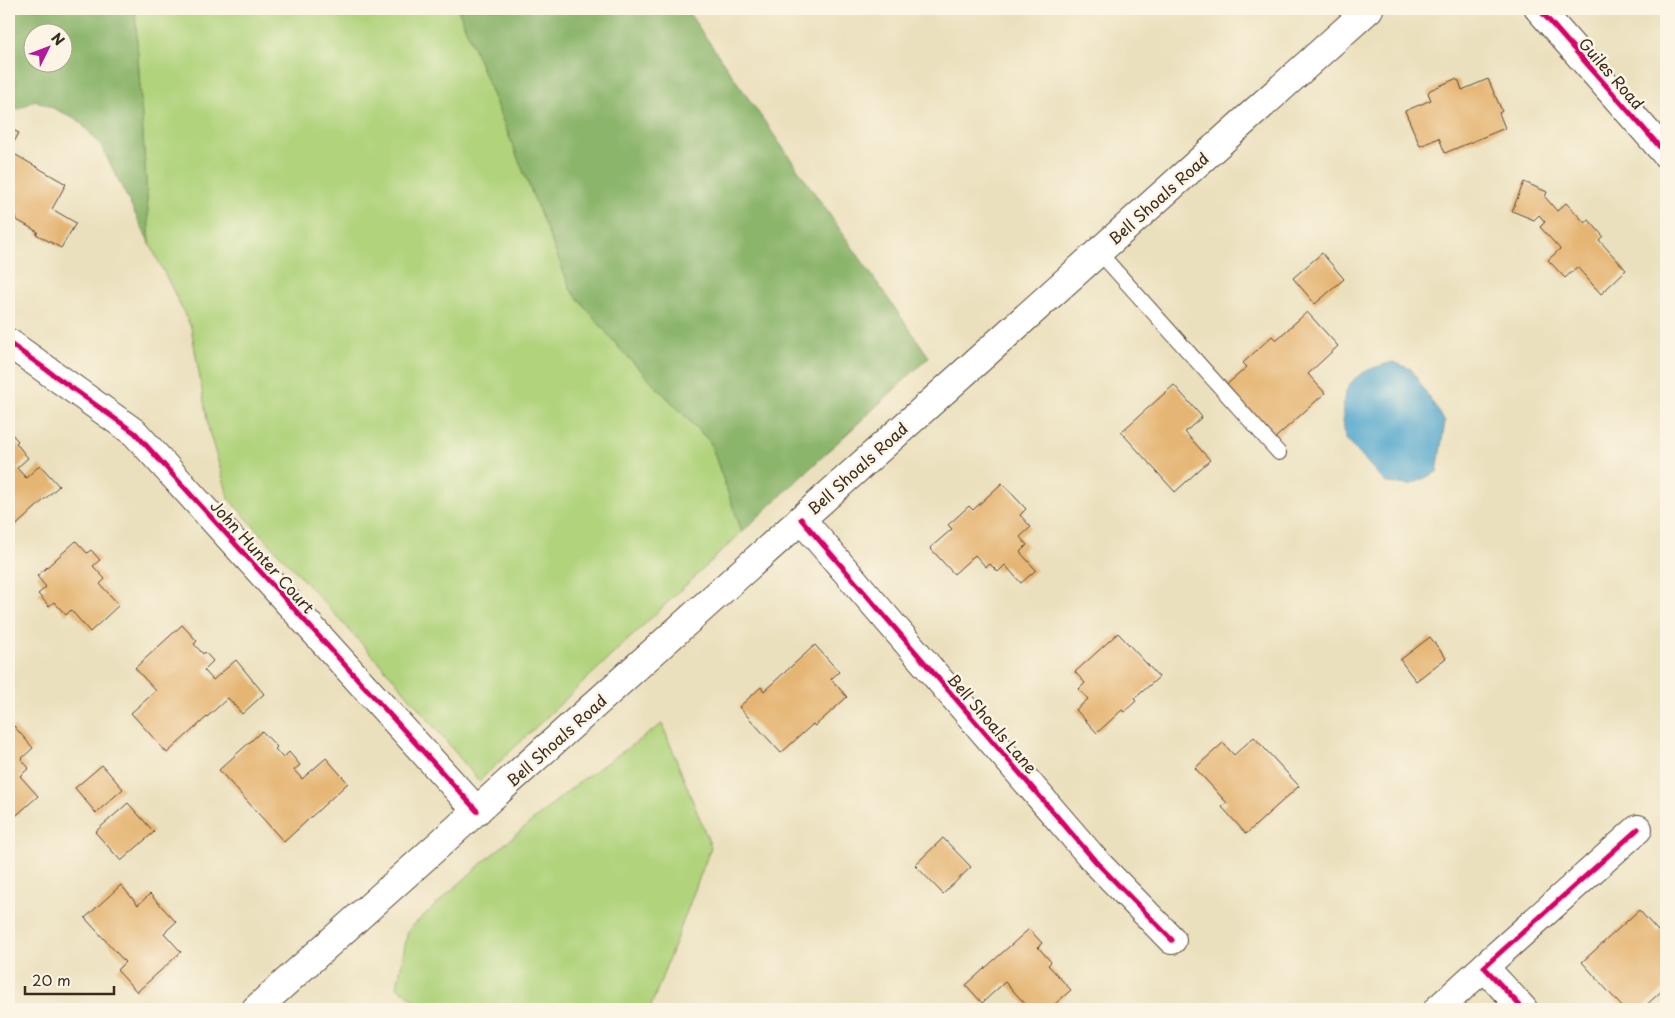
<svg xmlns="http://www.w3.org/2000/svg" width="1675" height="1018" font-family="'Playpen Sans',sans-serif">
	<rect width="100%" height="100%" fill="#fcf5e5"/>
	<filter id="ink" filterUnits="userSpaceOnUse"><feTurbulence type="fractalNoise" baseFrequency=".02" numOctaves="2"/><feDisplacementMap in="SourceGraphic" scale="10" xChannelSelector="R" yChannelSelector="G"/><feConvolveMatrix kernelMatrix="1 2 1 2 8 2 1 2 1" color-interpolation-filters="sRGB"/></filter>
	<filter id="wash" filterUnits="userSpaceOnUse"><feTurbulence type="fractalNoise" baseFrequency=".0096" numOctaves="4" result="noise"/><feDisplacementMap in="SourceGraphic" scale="20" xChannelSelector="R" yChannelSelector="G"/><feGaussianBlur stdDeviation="1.12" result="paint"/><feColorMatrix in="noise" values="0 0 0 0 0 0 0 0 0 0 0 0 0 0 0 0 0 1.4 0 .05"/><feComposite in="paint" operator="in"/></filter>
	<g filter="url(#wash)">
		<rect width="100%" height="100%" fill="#ebe0bd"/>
		<path fill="#b0d37c" stroke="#767e4d" d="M 135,9 L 458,9 L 571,290 L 621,350 L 710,442 L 742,532 L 479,781 L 396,681 L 229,499 L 209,431 L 191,327 L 150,244 Z
			M 662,724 L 711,847 L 650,1009 L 427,1009 L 397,987 L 408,930 L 482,863 L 579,782 Z"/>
		<path fill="#8cb56c" stroke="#647045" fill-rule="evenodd" d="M 9,9 L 135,9 L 150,244 L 101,145 L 77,119 L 35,100 L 9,114 ZM 32,32 L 62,32 L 62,62 L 32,62 Z
			M 458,9 L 686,9 L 929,357 L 742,532 L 710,442 L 621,350 L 571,290 Z"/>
		<path fill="#50a5cc" stroke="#466875" d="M 1393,362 L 1411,369 L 1445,422 L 1437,472 L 1410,485 L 1386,483 L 1345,438 C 1344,426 1341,411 1344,399 C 1349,374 1371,368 1393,362 Z"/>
		<g id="blocks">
			<path fill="#e5b573" d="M 1455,79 L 1459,81 L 1462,90 L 1488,79 L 1502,111 L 1499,113 L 1505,128 L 1445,153 L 1439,138 L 1420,146 L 1405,111 L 1431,100 L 1428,93 L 1430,90 Z
				M 9,128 L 19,133 L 9,151 Z
				M 9,151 L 66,184 L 52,209 L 76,223 L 61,248 L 36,234 L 38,232 L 15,219 L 16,217 L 9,212 Z
				M 1524,182 L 1547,192 L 1545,197 L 1557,211 L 1566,203 L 1585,223 L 1589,220 L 1603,236 L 1599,240 L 1626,270 L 1601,294 L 1577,267 L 1565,278 L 1548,260 L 1560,249 L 1540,227 L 1545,222 L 1539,215 L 1534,220 L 1512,211 Z
				M 1322,253 L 1344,279 L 1315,304 L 1293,278 Z
				M 1307,312 L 1338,346 L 1308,374 L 1325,393 L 1274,439 L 1225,386 L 1247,367 L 1243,363 L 1272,336 L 1276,340 Z
				M 1174,385 L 1202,417 L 1185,432 L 1210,460 L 1175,492 L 1121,432 Z
				M 9,431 L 18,441 L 16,443 L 28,458 L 17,468 L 26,478 L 40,465 L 59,486 L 9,532 Z
				M 1002,483 L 1026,509 L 1020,515 L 1031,527 L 1020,537 L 1027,545 L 1020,552 L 1036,570 L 1021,583 L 1005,565 L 998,572 L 990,564 L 986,567 L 975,555 L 954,574 L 930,548 L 952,529 L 948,525 L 969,506 L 973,510 Z
				M 76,541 L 87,553 L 91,550 L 100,560 L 93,566 L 105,579 L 100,584 L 119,605 L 90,632 L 71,610 L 66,615 L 54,602 L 49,606 L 38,594 L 46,587 L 37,576 Z
				M 182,625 L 197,641 L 194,644 L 203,654 L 205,652 L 213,661 L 204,670 L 213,680 L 236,660 L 264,694 L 242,714 L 228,698 L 167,753 L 131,713 L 156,691 L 135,668 Z
				M 1118,633 L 1159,677 L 1134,699 L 1136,701 L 1124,712 L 1122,710 L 1097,733 L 1076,710 L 1088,699 L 1079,689 L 1085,683 L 1075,672 Z
				M 1430,637 L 1446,658 L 1416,681 L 1400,660 Z
				M 815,645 L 839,672 L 831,679 L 847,697 L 815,726 L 813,724 L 781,753 L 739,707 L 761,687 L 764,691 Z
				M 14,726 L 33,748 L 21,759 L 29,768 L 20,776 L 38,796 L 9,822 L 9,731 Z
				M 262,731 L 277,747 L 275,749 L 283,758 L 289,752 L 300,765 L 294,770 L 302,779 L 326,758 L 348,783 L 284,842 L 219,770 Z
				M 1254,737 L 1299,786 L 1246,834 L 1222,807 L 1227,803 L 1195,768 L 1223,743 L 1234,755 Z
				M 102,765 L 123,789 L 96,813 L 75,788 Z
				M 128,803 L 154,832 L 121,861 L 95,832 Z
				M 943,838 L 971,867 L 943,894 L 915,865 Z
				M 121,885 L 138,905 L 150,894 L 176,922 L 164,933 L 181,952 L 137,992 L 117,970 L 125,962 L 85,918 Z
				M 1639,910 L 1658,931 L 1666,924 L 1666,987 L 1642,1009 L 1624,1009 L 1582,962 Z
				M 1029,929 L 1042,943 L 1038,947 L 1051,962 L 1048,965 L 1071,990 L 1049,1009 L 1030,1009 L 1005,982 L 982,1003 L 966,985 Z"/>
		</g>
	</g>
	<g filter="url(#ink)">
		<use href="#blocks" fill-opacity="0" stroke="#554536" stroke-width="1"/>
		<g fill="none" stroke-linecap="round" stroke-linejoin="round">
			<g stroke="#554536" stroke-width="16">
				<path id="lane" d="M 1098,251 L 1279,453"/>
			</g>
			<g stroke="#554536" stroke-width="30">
				<path id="street" d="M 9,343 L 135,433 L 477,811
					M 801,519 L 1097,863 L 1172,940
					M 1438,1009 L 1484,967
					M 1523,1009 L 1484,967 L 1638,829"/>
			</g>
			<g stroke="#554536" stroke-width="30">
				<path id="secondary" d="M 1539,9 L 1666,154
					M 256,1009 L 1369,9"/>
			</g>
			<use href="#lane" stroke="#fff" stroke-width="14"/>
			<use href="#street" stroke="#fff" stroke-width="28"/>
			<use href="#secondary" stroke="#fff" stroke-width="28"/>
			<g stroke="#fcf5e5" stroke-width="8">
				<path id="cycleway" d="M 1539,9 L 1666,154
					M 9,343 L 135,433 L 477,811
					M 801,519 L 1097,863 L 1172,940
					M 1523,1009 L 1484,967 L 1638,829"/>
			</g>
			<use href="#cycleway" stroke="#d6006c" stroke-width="5"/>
		</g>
	</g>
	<g text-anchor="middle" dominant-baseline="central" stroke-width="5" stroke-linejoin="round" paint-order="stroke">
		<g font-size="16" fill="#3b2a1e" stroke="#fcf5e5">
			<text transform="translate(1612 73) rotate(49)">Guiles Road</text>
			<text transform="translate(1158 198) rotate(-42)">Bell Shoals Road</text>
			<text transform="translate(857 468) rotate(-42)">Bell Shoals Road</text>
			<text transform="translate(263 556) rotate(48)">John Hunter Court</text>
			<text transform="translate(993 723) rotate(49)">Bell Shoals Lane</text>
			<text transform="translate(556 740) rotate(-42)">Bell Shoals Road</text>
		</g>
	</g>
	<rect width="1675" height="1018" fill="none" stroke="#fcf5e5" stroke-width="30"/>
	<g transform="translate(48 48) rotate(48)"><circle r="24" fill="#fcf5e5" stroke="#afa495"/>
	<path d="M0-4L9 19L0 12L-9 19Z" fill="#b5179e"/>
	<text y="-8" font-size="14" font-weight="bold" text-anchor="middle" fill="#3b2a1e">N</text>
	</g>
	<path d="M25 986v8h89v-8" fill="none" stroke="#3b2a1e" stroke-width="2.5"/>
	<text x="32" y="986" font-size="15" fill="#3b2a1e" stroke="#fcf5e5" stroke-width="4" paint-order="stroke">20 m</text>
</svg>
